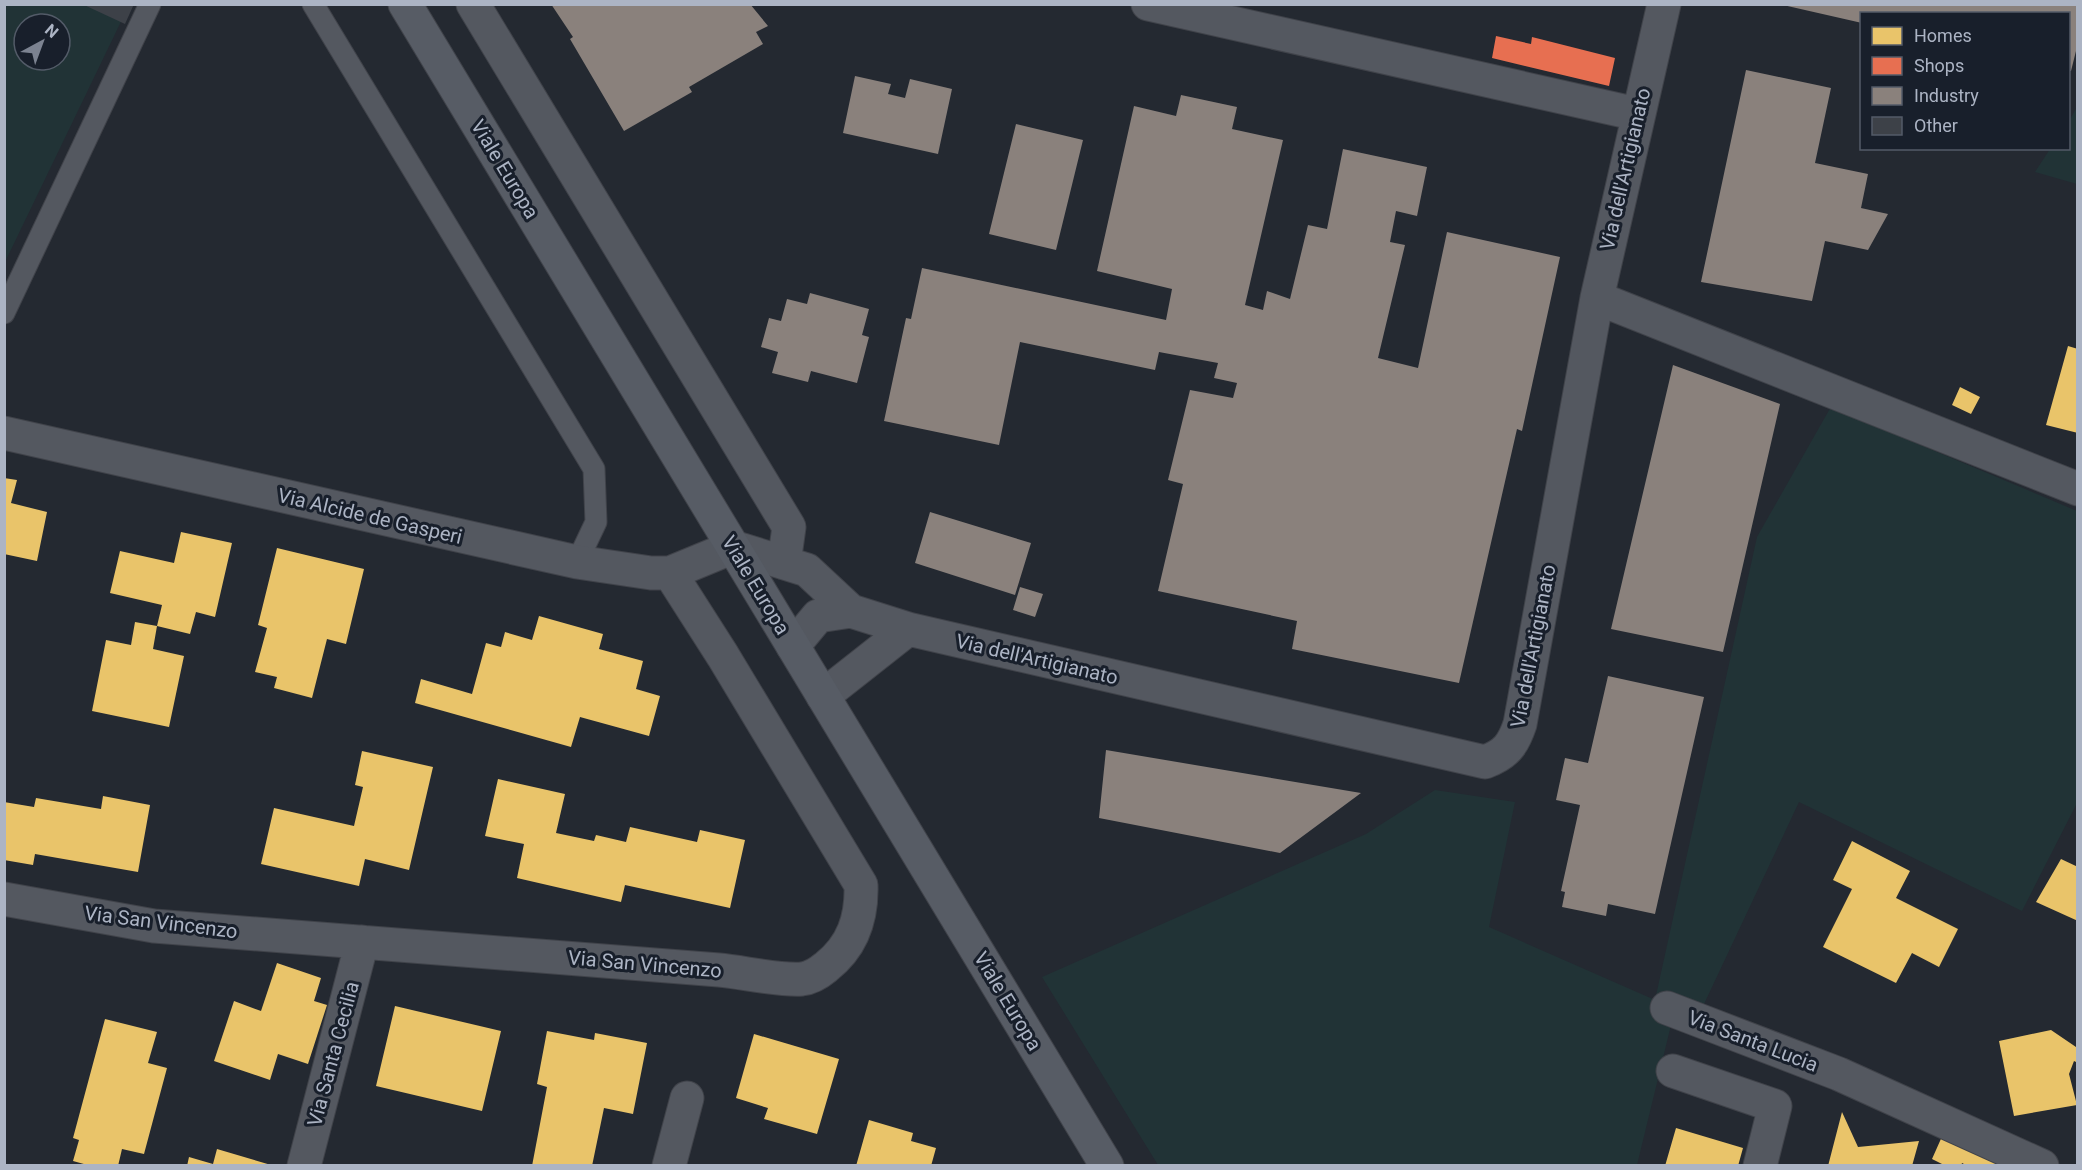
<svg xmlns="http://www.w3.org/2000/svg" width="2082" height="1170" font-family="Roboto,sans-serif">
	<rect width="100%" height="100%" fill="#242931"/>
	<path fill="#213336" fill-rule="evenodd" d="M 4,5 L 129,5 L 5,262 L 4,262 ZM 24,24 L 60,24 L 60,60 L 24,60 Z
		M 2077,107 L 2077,184 L 2035,172 L 2050,149 L 2068,148 L 2069,121 Z
		M 1832,405 L 1911,441 L 2077,511 L 2077,803 L 2022,911 L 1799,802 L 1704,1004 L 1671,1025 L 1637,1165 L 1158,1165 L 1042,977 L 1366,834 L 1435,790 L 1515,802 L 1489,927 L 1655,1000 L 1757,537 Z"/>
	<path fill="#e9c46a" d="M 2068,346 L 2078,349 L 2078,433 L 2046,425 Z
		M 1960,387 L 1980,397 L 1971,414 L 1952,405 Z
		M 4,478 L 17,480 L 11,503 L 47,512 L 37,561 L 4,554 Z
		M 181,532 L 232,543 L 215,617 L 196,612 L 190,634 L 157,626 L 153,649 L 184,656 L 169,727 L 92,711 L 106,640 L 131,645 L 135,622 L 157,626 L 162,605 L 110,593 L 120,551 L 174,563 Z
		M 277,548 L 364,569 L 346,644 L 327,639 L 312,698 L 274,688 L 277,677 L 255,672 L 267,628 L 258,625 Z
		M 539,616 L 603,634 L 599,649 L 643,661 L 636,689 L 660,696 L 649,736 L 580,717 L 571,747 L 415,703 L 421,679 L 472,694 L 486,643 L 501,647 L 505,632 L 532,640 Z
		M 362,751 L 433,767 L 409,870 L 365,859 L 359,886 L 261,864 L 274,808 L 354,826 L 363,787 L 355,785 Z
		M 498,779 L 565,794 L 556,833 L 594,841 L 596,835 L 626,842 L 630,827 L 697,842 L 700,830 L 745,840 L 730,908 L 625,885 L 621,902 L 517,878 L 524,844 L 485,836 Z
		M 103,796 L 150,805 L 138,872 L 35,854 L 33,865 L 4,860 L 4,802 L 34,807 L 36,798 L 101,809 Z
		M 1852,841 L 1910,871 L 1896,898 L 1958,929 L 1939,967 L 1912,953 L 1896,983 L 1823,947 L 1852,889 L 1833,880 Z
		M 2061,859 L 2078,867 L 2078,921 L 2036,902 Z
		M 277,963 L 321,978 L 314,1001 L 327,1005 L 308,1064 L 278,1054 L 270,1080 L 214,1061 L 234,1001 L 261,1011 Z
		M 395,1006 L 501,1031 L 482,1111 L 376,1086 Z
		M 105,1019 L 157,1032 L 148,1063 L 167,1068 L 144,1154 L 122,1149 L 118,1166 L 91,1166 L 73,1161 L 79,1140 L 73,1138 Z
		M 2051,1030 L 2076,1047 L 2078,1044 L 2078,1063 L 2074,1061 L 2069,1074 L 2077,1105 L 2014,1116 L 1999,1041 Z
		M 547,1031 L 594,1040 L 595,1033 L 647,1043 L 633,1114 L 604,1108 L 592,1166 L 532,1166 L 547,1087 L 537,1084 Z
		M 754,1034 L 839,1059 L 817,1134 L 764,1119 L 768,1108 L 736,1098 Z
		M 1842,1112 L 1858,1147 L 1919,1141 L 1912,1166 L 1828,1166 Z
		M 869,1120 L 913,1133 L 911,1141 L 936,1148 L 931,1166 L 856,1166 Z
		M 1676,1128 L 1743,1148 L 1738,1166 L 1665,1166 Z
		M 1944,1132 L 2020,1166 L 1968,1166 L 1962,1163 L 1961,1166 L 1946,1166 L 1932,1159 Z
		M 217,1149 L 271,1165 L 271,1166 L 187,1166 L 189,1157 L 213,1164 Z"/>
	<path fill="#e76f51" d="M 1496,36 L 1531,44 L 1532,37 L 1615,58 L 1609,86 L 1492,58 Z"/>
	<path fill="#8a817c" d="M 551,4 L 750,4 L 768,26 L 756,32 L 763,44 L 689,87 L 692,92 L 624,131 L 570,39 L 573,37 Z
		M 1783,5 L 2078,5 L 2078,43 L 2071,71 L 2068,71 L 2068,14 L 1862,14 L 1862,23 Z
		M 1746,70 L 1831,88 L 1815,163 L 1868,174 L 1861,208 L 1888,214 L 1868,250 L 1825,241 L 1812,301 L 1701,282 Z
		M 855,76 L 891,84 L 888,94 L 905,98 L 910,79 L 952,89 L 938,154 L 843,133 Z
		M 1181,95 L 1237,107 L 1232,129 L 1283,140 L 1245,305 L 1263,310 L 1267,291 L 1290,299 L 1308,225 L 1327,229 L 1343,149 L 1427,167 L 1417,216 L 1396,211 L 1390,242 L 1405,245 L 1378,358 L 1418,368 L 1447,232 L 1560,257 L 1522,431 L 1517,429 L 1459,683 L 1292,649 L 1297,621 L 1158,591 L 1183,484 L 1168,480 L 1190,390 L 1233,398 L 1237,383 L 1214,378 L 1218,363 L 1159,352 L 1155,370 L 1020,342 L 999,445 L 884,421 L 906,318 L 911,319 L 922,268 L 1166,320 L 1172,289 L 1097,271 L 1134,106 L 1176,116 Z
		M 1016,124 L 1083,140 L 1056,250 L 989,234 Z
		M 810,293 L 869,309 L 862,335 L 869,337 L 857,383 L 811,371 L 808,382 L 772,373 L 778,352 L 761,347 L 769,318 L 781,321 L 787,299 L 807,304 Z
		M 1673,365 L 1780,404 L 1723,652 L 1611,629 Z
		M 930,512 L 1031,543 L 1015,595 L 915,563 Z
		M 1020,587 L 1043,594 L 1035,617 L 1013,610 Z
		M 1608,676 L 1704,697 L 1655,914 L 1608,904 L 1606,916 L 1562,907 L 1565,892 L 1561,891 L 1580,805 L 1556,800 L 1565,758 L 1588,763 Z
		M 1106,750 L 1361,793 L 1280,853 L 1099,818 Z"/>
	<path fill="#3d4148" d="M 82,4 L 134,4 L 125,24 Z"/>
	<g fill="none" stroke-linecap="round" stroke-linejoin="round">
		<g stroke="#40434a" stroke-width="23">
			<path id="lane" d="M 313,4 L 594,469 L 596,522 L 577,562
				M 4,313 L 150,4"/>
		</g>
		<g stroke="#40434a" stroke-width="35">
			<path id="street" d="M 473,4 L 789,527 L 784,563
				M 1148,4 L 1637,114
				M 1597,298 L 2078,489
				M 4,433 L 577,562 L 651,573 L 670,573 L 733,547 L 807,570 L 851,611 L 908,629 L 1485,762 C 1506,754 1513,745 1520,724 L 1597,298 L 1664,4
				M 793,646 L 818,616 L 851,611
				M 823,696 L 908,629
				M 4,899 L 154,926 L 719,970 C 742,972 780,981 802,979 C 810,978 820,972 826,967 C 853,946 862,918 861,885 L 723,656 L 670,573
				M 1667,1008 L 1839,1074 L 2042,1166
				M 1673,1071 L 1775,1106 L 1760,1166
				M 304,1166 L 362,942
				M 669,1166 L 687,1098"/>
		</g>
		<g stroke="#40434a" stroke-width="35">
			<path id="secondary" d="M 405,4 L 1107,1166"/>
		</g>
		<use href="#lane" stroke="#545860" stroke-width="21"/>
		<use href="#street" stroke="#545860" stroke-width="33"/>
		<use href="#secondary" stroke="#575c65" stroke-width="33"/>
	</g>
	<g text-anchor="middle" dominant-baseline="central" stroke-width="6" stroke-linejoin="round" paint-order="stroke">
		<g font-size="20" fill="#acb4c4" stroke="#181f2b">
			<text transform="translate(505 169) rotate(59)">Viale Europa</text>
			<text transform="translate(1625 169) rotate(-77)">Via dell'Artigianato</text>
			<text transform="translate(370 516) rotate(13)">Via Alcide de Gasperi</text>
			<text transform="translate(756 585) rotate(59)">Viale Europa</text>
			<text transform="translate(1533 646) rotate(-79)">Via dell'Artigianato</text>
			<text transform="translate(1037 659) rotate(13)">Via dell'Artigianato</text>
			<text transform="translate(161 922) rotate(7)">Via San Vincenzo</text>
			<text transform="translate(645 964) rotate(5)">Via San Vincenzo</text>
			<text transform="translate(1008 1001) rotate(59)">Viale Europa</text>
			<text transform="translate(1753 1041) rotate(21)">Via Santa Lucia</text>
			<text transform="translate(333 1054) rotate(-75)">Via Santa Cecilia</text>
		</g>
	</g>
	<rect width="2082" height="1170" fill="none" stroke="#acb4c4" stroke-width="12"/>
	<rect x="1860" y="12" width="210" height="138" fill="#181f2b" stroke="#535b68" stroke-width="1.5"/>
	<rect x="1872" y="27" width="30" height="18" fill="#e9c46a" stroke="#535b68" stroke-width="1.5"/>
	<text x="1914" y="42" font-size="18" fill="#acb4c4">Homes</text>
	<rect x="1872" y="57" width="30" height="18" fill="#e76f51" stroke="#535b68" stroke-width="1.5"/>
	<text x="1914" y="72" font-size="18" fill="#acb4c4">Shops</text>
	<rect x="1872" y="87" width="30" height="18" fill="#8a817c" stroke="#535b68" stroke-width="1.5"/>
	<text x="1914" y="102" font-size="18" fill="#acb4c4">Industry</text>
	<rect x="1872" y="117" width="30" height="18" fill="#3d4148" stroke="#535b68" stroke-width="1.5"/>
	<text x="1914" y="132" font-size="18" fill="#acb4c4">Other</text>
	<g transform="translate(42 42) rotate(41)"><circle r="28" fill="#181f2b" stroke="#535b68" stroke-width="1.5"/>
	<path d="M0-4.5L10 22L0 15L-10 22Z" fill="#7c8391"/>
	<text y="-9" font-size="16" font-weight="bold" text-anchor="middle" fill="#acb4c4">N</text>
	</g>
</svg>
